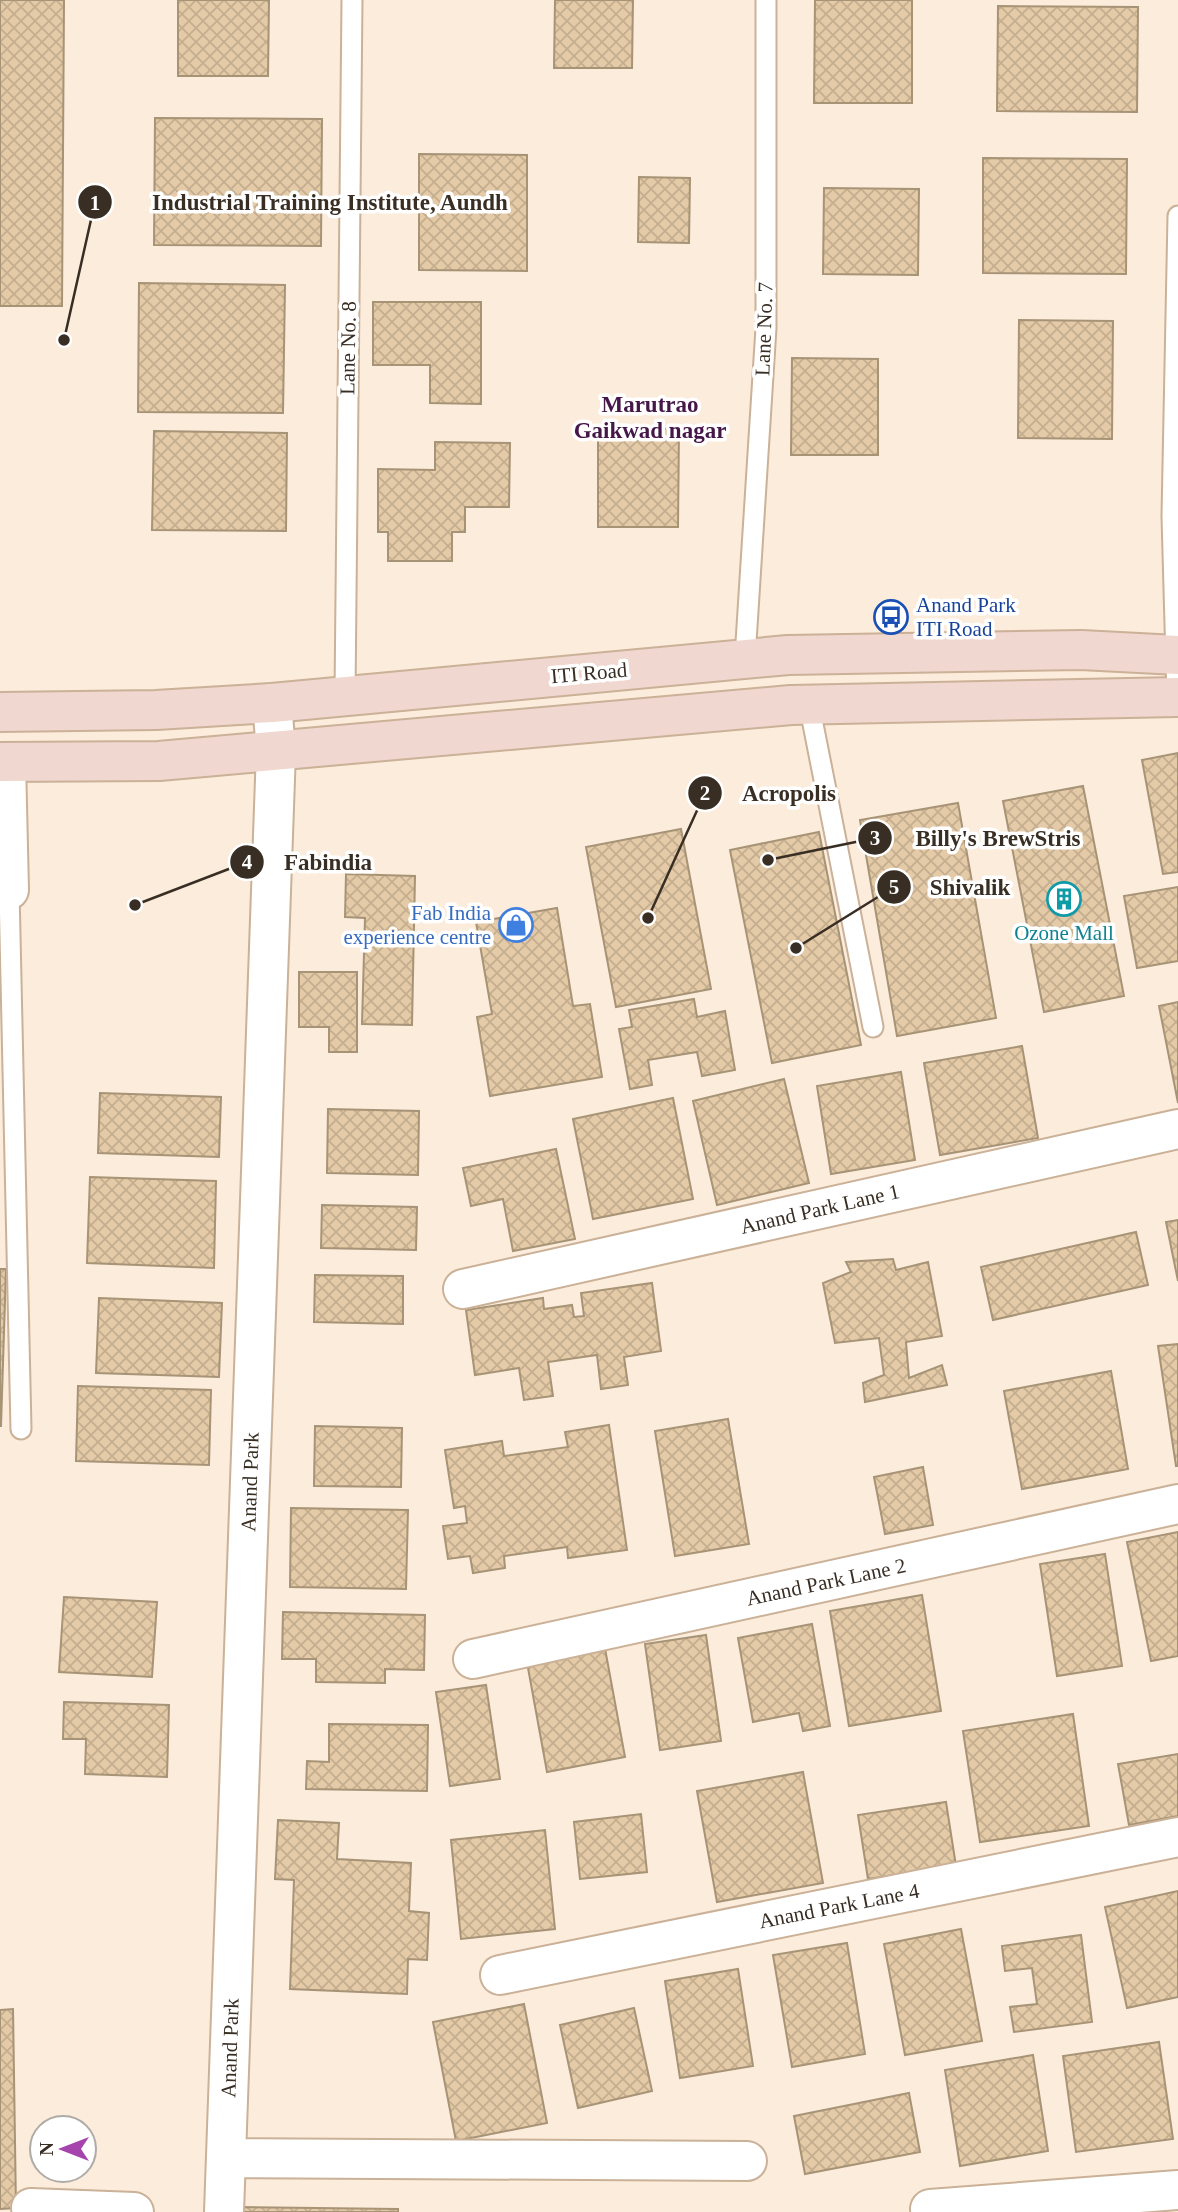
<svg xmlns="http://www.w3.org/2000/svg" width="1178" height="2212" font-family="Georgia,serif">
	<defs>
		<pattern id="building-cross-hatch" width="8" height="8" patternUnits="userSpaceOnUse" patternTransform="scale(1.75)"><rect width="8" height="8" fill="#e4caa6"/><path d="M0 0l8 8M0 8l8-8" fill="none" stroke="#c4ae8f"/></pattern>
	</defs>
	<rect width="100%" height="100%" fill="#fcecdc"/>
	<path fill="url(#building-cross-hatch)" stroke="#a79376" stroke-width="2" d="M 0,0 L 64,0 L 62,306 L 0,306 Z
		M 178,0 L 269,0 L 268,76 L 178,76 Z
		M 555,0 L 633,0 L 632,68 L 554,68 Z
		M 815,0 L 912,0 L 912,103 L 814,103 Z
		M 998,6 L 1138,7 L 1137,112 L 997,111 Z
		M 155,118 L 322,119 L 321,246 L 154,245 Z
		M 419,154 L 527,155 L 527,271 L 419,270 Z
		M 983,158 L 1127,159 L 1126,274 L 983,273 Z
		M 639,177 L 690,178 L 689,243 L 638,242 Z
		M 824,188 L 919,189 L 918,275 L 823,274 Z
		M 139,283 L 285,285 L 283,413 L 138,412 Z
		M 373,302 L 481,302 L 481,404 L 430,403 L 430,365 L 373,365 Z
		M 1019,320 L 1113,321 L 1112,439 L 1018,438 Z
		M 792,358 L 878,359 L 878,455 L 791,455 Z
		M 598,427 L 679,429 L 678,527 L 598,527 Z
		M 154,431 L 287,433 L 286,531 L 152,530 Z
		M 435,442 L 510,443 L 509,507 L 465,507 L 465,532 L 452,532 L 452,561 L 388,561 L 388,532 L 378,532 L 378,469 L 435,470 Z
		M 1178,753 L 1178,872 L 1163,874 L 1142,760 Z
		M 1083,786 L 1124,996 L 1044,1012 L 1003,801 Z
		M 958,803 L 996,1018 L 897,1036 L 860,820 Z
		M 681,829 L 711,989 L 616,1007 L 586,847 Z
		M 819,832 L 861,1045 L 772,1063 L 730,850 Z
		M 346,874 L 415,876 L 412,1025 L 362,1024 L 365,918 L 345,917 Z
		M 1178,887 L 1178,961 L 1137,968 L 1124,896 Z
		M 557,908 L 573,1006 L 590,1004 L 602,1077 L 490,1096 L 477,1017 L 492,1014 L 476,922 Z
		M 299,972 L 357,972 L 357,1052 L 329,1052 L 329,1027 L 299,1027 Z
		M 694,999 L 697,1017 L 725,1011 L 735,1070 L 702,1076 L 697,1052 L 648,1060 L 652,1085 L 630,1089 L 619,1029 L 632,1027 L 629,1010 Z
		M 1178,1002 L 1178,1103 L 1159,1006 Z
		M 1022,1046 L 1038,1138 L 940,1155 L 924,1063 Z
		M 901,1072 L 915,1160 L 831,1174 L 817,1086 Z
		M 784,1079 L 809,1183 L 717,1205 L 693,1101 Z
		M 100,1093 L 221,1097 L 219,1157 L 98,1153 Z
		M 673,1098 L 693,1199 L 593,1219 L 573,1119 Z
		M 328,1109 L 419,1111 L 418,1175 L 327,1173 Z
		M 556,1149 L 575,1239 L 513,1251 L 503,1199 L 471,1206 L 463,1168 Z
		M 90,1177 L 216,1181 L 214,1268 L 87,1263 Z
		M 322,1205 L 417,1207 L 416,1250 L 321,1248 Z
		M 1178,1220 L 1178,1281 L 1166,1222 Z
		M 1136,1232 L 1148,1285 L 993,1320 L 981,1267 Z
		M 893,1259 L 896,1270 L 928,1262 L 942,1336 L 906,1342 L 909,1378 L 942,1365 L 947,1385 L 865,1402 L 863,1383 L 884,1375 L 879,1338 L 835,1343 L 823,1283 L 851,1272 L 846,1262 Z
		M 0,1269 L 6,1269 L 1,1426 L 0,1426 Z
		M 315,1275 L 403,1276 L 403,1324 L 314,1322 Z
		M 652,1283 L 661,1351 L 624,1357 L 628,1385 L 601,1389 L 597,1355 L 548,1362 L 553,1396 L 524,1400 L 519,1368 L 475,1375 L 466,1310 L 543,1298 L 544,1309 L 572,1305 L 574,1317 L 584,1316 L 581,1293 Z
		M 99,1298 L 222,1303 L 219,1377 L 96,1373 Z
		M 1178,1344 L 1178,1466 L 1176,1466 L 1158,1346 Z
		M 1111,1371 L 1128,1469 L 1022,1489 L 1004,1391 Z
		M 78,1386 L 211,1390 L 209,1465 L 76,1461 Z
		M 728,1419 L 749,1544 L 675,1556 L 655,1431 Z
		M 609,1425 L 627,1550 L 568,1558 L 567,1547 L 504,1556 L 505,1568 L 473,1573 L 470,1556 L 448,1559 L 443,1526 L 467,1523 L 465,1506 L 454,1508 L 445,1450 L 502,1441 L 504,1456 L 568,1447 L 565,1432 Z
		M 315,1426 L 402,1428 L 401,1487 L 314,1486 Z
		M 923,1467 L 933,1525 L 885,1534 L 874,1477 Z
		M 291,1508 L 408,1510 L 406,1589 L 290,1587 Z
		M 1178,1532 L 1178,1656 L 1151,1661 L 1127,1542 Z
		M 1105,1554 L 1122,1666 L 1057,1676 L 1040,1564 Z
		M 922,1595 L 941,1711 L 849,1726 L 830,1611 Z
		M 64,1597 L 157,1602 L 152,1677 L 59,1672 Z
		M 283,1612 L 425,1615 L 424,1670 L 385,1669 L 385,1683 L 316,1682 L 316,1659 L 282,1659 Z
		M 812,1624 L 830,1726 L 803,1731 L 799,1713 L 753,1722 L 738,1638 Z
		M 706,1635 L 721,1741 L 660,1750 L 645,1644 Z
		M 604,1643 L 625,1757 L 547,1772 L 526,1657 Z
		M 486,1685 L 500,1779 L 450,1786 L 436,1692 Z
		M 64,1702 L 169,1705 L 167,1777 L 85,1774 L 86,1739 L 63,1739 Z
		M 1073,1714 L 1089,1826 L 980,1842 L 963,1731 Z
		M 329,1724 L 428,1725 L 427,1791 L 306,1789 L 307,1761 L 329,1762 Z
		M 1178,1754 L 1178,1816 L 1129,1825 L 1118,1764 Z
		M 803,1772 L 823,1883 L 717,1902 L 697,1791 Z
		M 946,1802 L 956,1866 L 868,1879 L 858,1815 Z
		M 641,1814 L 647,1872 L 580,1879 L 574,1822 Z
		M 278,1820 L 339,1823 L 337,1859 L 411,1863 L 409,1911 L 429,1913 L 427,1960 L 408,1959 L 407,1994 L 290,1989 L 294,1880 L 275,1879 Z
		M 545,1830 L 555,1929 L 461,1939 L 451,1840 Z
		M 1178,1891 L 1178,1997 L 1127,2008 L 1105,1907 Z
		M 961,1929 L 982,2041 L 905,2055 L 884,1944 Z
		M 1081,1935 L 1092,2022 L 1014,2032 L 1010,2007 L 1037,2004 L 1032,1968 L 1005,1971 L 1002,1946 Z
		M 847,1943 L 865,2054 L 792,2067 L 773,1955 Z
		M 738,1969 L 753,2066 L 680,2078 L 665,1981 Z
		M 524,2004 L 547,2123 L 456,2141 L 433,2022 Z
		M 634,2008 L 652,2091 L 578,2108 L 560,2025 Z
		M 13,2009 L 16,2208 L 0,2209 L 0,2010 Z
		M 1159,2042 L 1173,2139 L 1076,2152 L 1063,2056 Z
		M 1033,2055 L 1048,2151 L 960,2166 L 945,2070 Z
		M 909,2093 L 920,2152 L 805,2174 L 794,2116 Z
		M 239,2207 L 398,2209 L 398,2212 L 239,2212 Z"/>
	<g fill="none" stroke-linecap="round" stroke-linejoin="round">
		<g stroke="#cab197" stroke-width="23">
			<path id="service" d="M 745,658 L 766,328 L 766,0
				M 345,695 L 352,0
				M 1177,697 L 1172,516 L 1178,216
				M 809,704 L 873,1027
				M 9,890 L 21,1429"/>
		</g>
		<g stroke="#cab197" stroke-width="42">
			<path id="minor" d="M 6,762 L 9,890
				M 463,1289 L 1178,1129
				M 473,1659 L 1178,1504
				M 500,1975 L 1178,1837
				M 226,2158 L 747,2161
				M 31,2208 L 134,2212
				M 930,2209 L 1178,2190
				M 224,2212 L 276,751 L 272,703"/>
		</g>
		<g stroke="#cab197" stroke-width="42">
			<path id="secondary" d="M 0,712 L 156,710 L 272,703 L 788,655 L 1081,650 L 1178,655
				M 0,762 L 159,761 L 791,705 L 1178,697"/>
		</g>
		<use href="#service" stroke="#fff" stroke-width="19"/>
		<use href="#minor" stroke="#fff" stroke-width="38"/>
		<use href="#secondary" stroke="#f0d7cf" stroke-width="38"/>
	</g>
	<defs>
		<g id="bus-ring" transform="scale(1.75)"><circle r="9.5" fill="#fff" stroke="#1a4fb4" stroke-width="1.5"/><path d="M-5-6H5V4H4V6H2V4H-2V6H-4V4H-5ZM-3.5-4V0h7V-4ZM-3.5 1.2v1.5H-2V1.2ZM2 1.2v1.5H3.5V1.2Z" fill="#1a4fb4"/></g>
		<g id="building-ring" transform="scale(1.75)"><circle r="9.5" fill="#fff" stroke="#0f9aa8" stroke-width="1.5"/><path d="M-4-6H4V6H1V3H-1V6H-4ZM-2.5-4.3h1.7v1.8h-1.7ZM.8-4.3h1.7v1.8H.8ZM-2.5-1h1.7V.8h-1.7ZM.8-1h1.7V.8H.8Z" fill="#0f9aa8"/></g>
		<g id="shop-ring" transform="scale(1.75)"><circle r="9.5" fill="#fff" stroke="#3f7fe0" stroke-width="1.5"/><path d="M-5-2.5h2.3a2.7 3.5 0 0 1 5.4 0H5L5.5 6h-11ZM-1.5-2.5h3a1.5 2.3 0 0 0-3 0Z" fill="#3f7fe0"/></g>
	</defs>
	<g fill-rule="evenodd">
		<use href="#bus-ring" x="891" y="617"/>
		<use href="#building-ring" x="1064" y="899"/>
		<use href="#shop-ring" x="516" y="925"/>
	</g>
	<g text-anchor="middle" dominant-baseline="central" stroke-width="7" stroke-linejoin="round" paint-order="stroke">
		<g font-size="21" fill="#382e24" stroke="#fff">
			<text transform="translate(764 329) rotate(-88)">Lane No. 7</text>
			<text transform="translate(348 348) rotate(-89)">Lane No. 8</text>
			<text transform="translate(589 673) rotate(-5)">ITI Road</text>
			<text transform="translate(820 1209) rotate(-13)">Anand Park Lane 1</text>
			<text transform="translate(250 1482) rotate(-88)">Anand Park</text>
			<text transform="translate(826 1582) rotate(-12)">Anand Park Lane 2</text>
			<text transform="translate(839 1906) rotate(-11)">Anand Park Lane 4</text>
			<text transform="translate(230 2048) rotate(-88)">Anand Park</text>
		</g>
		<g font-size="21" fill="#164399" stroke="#fff" text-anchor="start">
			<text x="916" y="605">Anand Park<tspan x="916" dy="24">ITI Road</tspan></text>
		</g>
		<g font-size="21" fill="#366cbe" stroke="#fff" text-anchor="end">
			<text x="491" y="913">Fab India<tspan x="491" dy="24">experience centre</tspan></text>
		</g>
		<g font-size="21" fill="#0d838f" stroke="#fff">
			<text x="1064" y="933">Ozone Mall</text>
		</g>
		<g font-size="23" font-weight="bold" fill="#451749" stroke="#fff">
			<text x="650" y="404">Marutrao<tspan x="650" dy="26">Gaikwad nagar</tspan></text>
		</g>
	</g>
	<path fill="none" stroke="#382e24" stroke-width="2.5" d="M64 340L95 202M648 918L705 793M768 860L875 838M135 905L247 862M796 948L894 887"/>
	<g fill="#382e24" stroke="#fff" stroke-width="2.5">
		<circle cx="64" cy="340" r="7"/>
		<circle cx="648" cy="918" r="7"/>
		<circle cx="768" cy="860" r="7"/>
		<circle cx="135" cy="905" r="7"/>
		<circle cx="796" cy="948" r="7"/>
		<circle cx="95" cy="202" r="18"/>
		<circle cx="705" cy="793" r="18"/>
		<circle cx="875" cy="838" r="18"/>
		<circle cx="247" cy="862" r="18"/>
		<circle cx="894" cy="887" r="18"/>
	</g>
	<g font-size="21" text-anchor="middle" font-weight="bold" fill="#fff">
		<text x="95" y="210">1</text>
		<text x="705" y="800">2</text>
		<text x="875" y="845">3</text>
		<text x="247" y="869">4</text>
		<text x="894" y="894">5</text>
	</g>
	<g font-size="23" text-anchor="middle" font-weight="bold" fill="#382e24" stroke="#fff" stroke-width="7" stroke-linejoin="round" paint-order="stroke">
		<text x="330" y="210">Industrial Training Institute, Aundh</text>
		<text x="789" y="801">Acropolis</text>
		<text x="998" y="846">Billy's BrewStris</text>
		<text x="328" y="870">Fabindia</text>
		<text x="970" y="895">Shivalik</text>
	</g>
	<g transform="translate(63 2149) rotate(270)"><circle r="33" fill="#ffffff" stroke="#afaba7" stroke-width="2"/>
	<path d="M0-5L12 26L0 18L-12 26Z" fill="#a544ac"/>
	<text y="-10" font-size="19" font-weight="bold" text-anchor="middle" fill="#382e24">N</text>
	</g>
</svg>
